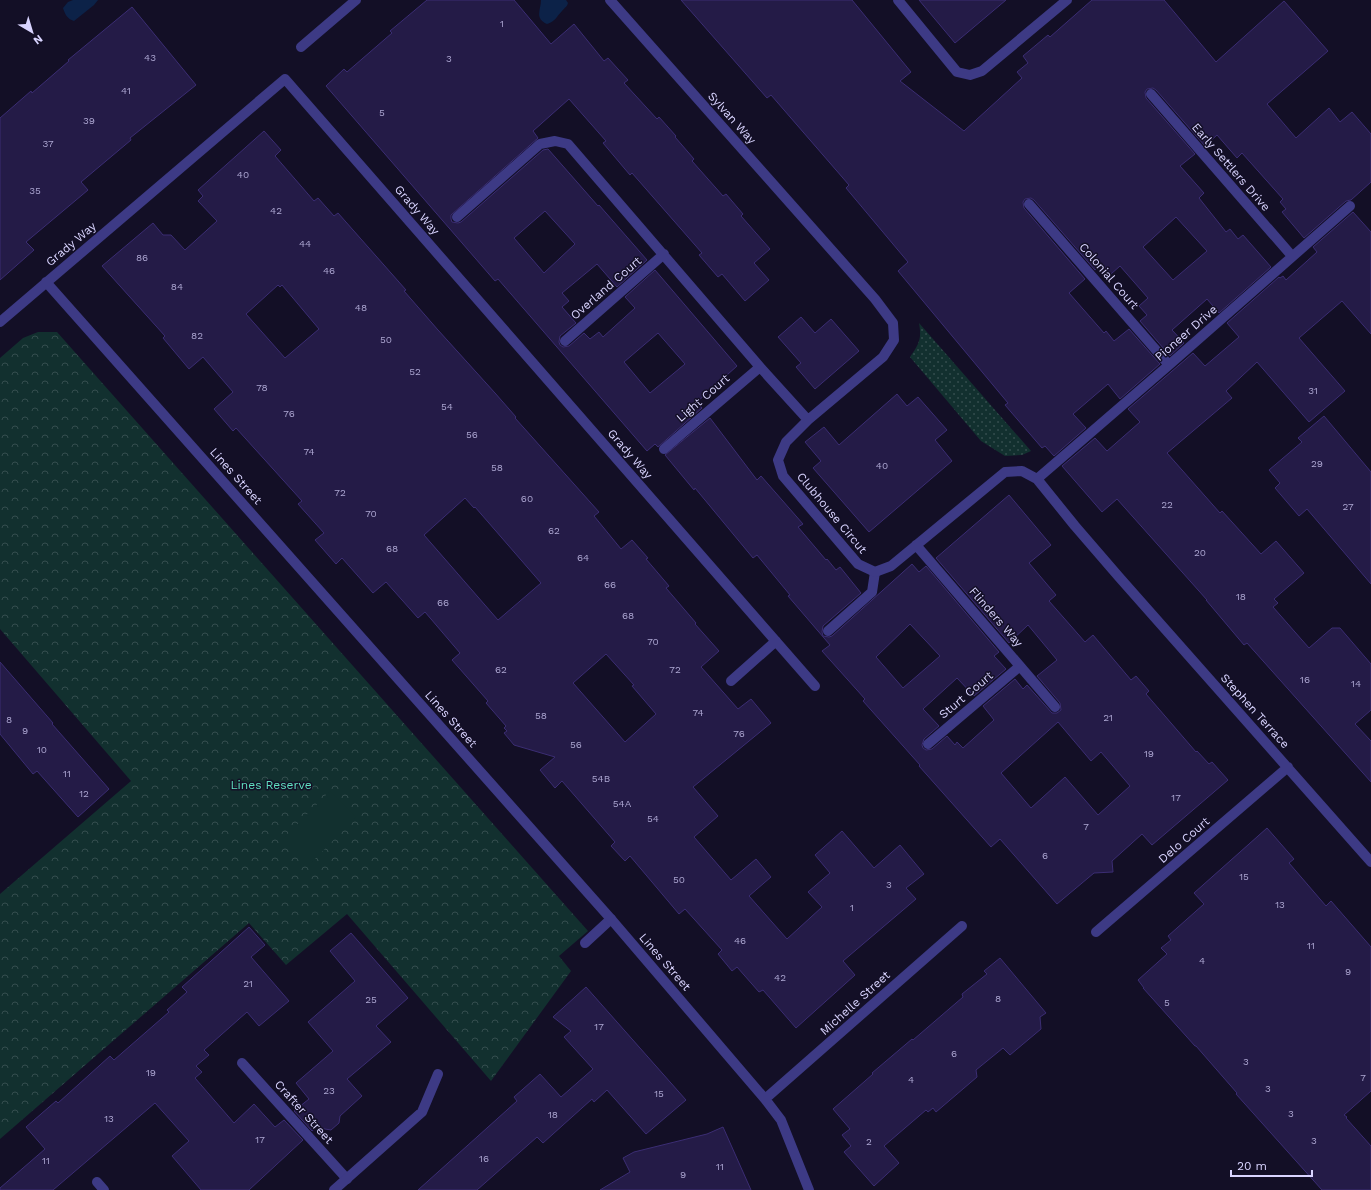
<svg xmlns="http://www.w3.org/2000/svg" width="1371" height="1190" font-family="'Work Sans',sans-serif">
	<defs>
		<pattern id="grass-dots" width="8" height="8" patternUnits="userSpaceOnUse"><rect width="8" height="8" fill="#12302f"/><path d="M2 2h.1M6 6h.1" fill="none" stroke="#344d4e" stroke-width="1.8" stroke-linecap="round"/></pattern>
		<pattern id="park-crowns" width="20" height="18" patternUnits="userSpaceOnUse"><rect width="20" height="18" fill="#12302f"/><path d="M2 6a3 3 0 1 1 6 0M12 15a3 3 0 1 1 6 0" fill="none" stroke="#344d4e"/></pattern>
	</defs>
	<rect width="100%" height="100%" fill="#130f26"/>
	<path fill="url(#grass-dots)" d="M 919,323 L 1031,451 L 1022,455 L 1005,456 L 981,441 L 910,357 C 919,344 922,339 919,323 Z"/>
	<path fill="url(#park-crowns)" d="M 38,332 L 57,332 L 588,931 L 559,956 L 571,971 L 491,1081 L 347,914 L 286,965 L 249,923 L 0,1139 L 0,894 L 131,781 L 0,629 L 0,358 L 23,338 Z"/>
	<path fill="#12302f" d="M 330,791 L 356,817 L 311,863 L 284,838 Z"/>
	<path fill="#0c2248" d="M 73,0 L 98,0 L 94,5 L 74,21 C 67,19 65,14 63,8 L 68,2 Z
		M 541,0 L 566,0 L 568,3 C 567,7 565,7 562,11 C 557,16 555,22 547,24 C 534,18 541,10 541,0 Z"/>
	<path fill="#241b47" stroke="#3b2d73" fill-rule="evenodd" d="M 427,0 L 514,0 L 551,44 L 574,24 L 604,61 L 608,58 L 628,80 L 624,83 L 657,119 L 659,117 L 676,136 L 675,137 L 694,159 L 692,161 L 723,196 L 726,194 L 743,214 L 741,216 L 770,249 L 754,263 L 769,280 L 745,301 L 722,274 L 718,277 L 699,255 L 702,253 L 632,173 L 630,175 L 603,143 L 606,141 L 569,99 L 533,131 L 538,138 L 451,215 L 451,219 L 452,222 L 458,223 L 461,222 L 543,150 L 548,149 L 598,206 L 599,205 L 647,260 L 617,287 L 597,264 L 562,293 L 569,301 L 562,307 L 576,323 L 560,336 L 559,342 L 560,345 L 563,347 L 569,346 L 584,333 L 590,339 L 599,332 L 603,337 L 635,308 L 625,297 L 655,270 L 737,366 L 697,402 L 702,408 L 658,447 L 655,444 L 647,451 L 498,279 L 495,281 L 326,86 L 344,69 L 347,72 L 392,33 L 390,31 ZM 545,211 L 575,244 L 544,273 L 514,238 ZM 658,333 L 685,364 L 650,393 L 624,362 Z
		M 681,0 L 852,0 L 911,72 L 900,81 L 964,131 L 1022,78 L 1017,72 L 1028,63 L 1023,56 L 1048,35 L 1050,37 L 1092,0 L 1164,0 L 1216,62 L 1284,1 L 1328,51 L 1267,104 L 1296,138 L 1329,108 L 1340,122 L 1352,112 L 1371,134 L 1371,182 L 1351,200 L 1346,201 L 1304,238 L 1282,212 L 1286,209 L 1280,202 L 1283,199 L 1242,153 L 1237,158 L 1217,135 L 1205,146 L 1156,90 L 1153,88 L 1147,89 L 1145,92 L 1146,98 L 1195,154 L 1180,166 L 1204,193 L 1199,198 L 1226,232 L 1230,229 L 1238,239 L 1243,235 L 1271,267 L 1219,313 L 1207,299 L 1172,330 L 1184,343 L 1170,356 L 1140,321 L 1147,315 L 1139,306 L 1148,298 L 1120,266 L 1111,274 L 1102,264 L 1095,270 L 1034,200 L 1031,198 L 1025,199 L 1023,202 L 1024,208 L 1085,279 L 1069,293 L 1104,333 L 1106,331 L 1114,341 L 1129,329 L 1160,364 L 1120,399 L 1108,384 L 1073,414 L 1086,428 L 1054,456 L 1045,446 L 1042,448 L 1005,405 L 1008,403 L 898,271 L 908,262 L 846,188 L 849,185 L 771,95 L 767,98 ZM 1176,217 L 1207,251 L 1173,280 L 1143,247 Z
		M 919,0 L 1006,0 L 955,43 Z
		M 132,7 L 196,85 L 130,138 L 131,140 L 81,182 L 88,190 L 26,242 L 34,250 L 0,280 L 0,118 L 31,91 L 32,93 L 69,61 L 68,60 Z
		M 264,131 L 281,150 L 275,156 L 314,201 L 318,198 L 334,216 L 338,213 L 391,273 L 406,290 L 404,291 L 438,330 L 495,393 L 516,417 L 515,418 L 599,512 L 594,516 L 621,549 L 632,540 L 648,558 L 646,559 L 669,586 L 666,588 L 696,623 L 695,624 L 719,651 L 701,667 L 738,709 L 751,699 L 771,723 L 693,787 L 718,816 L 694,837 L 731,880 L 756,859 L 771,877 L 749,896 L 787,939 L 822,907 L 808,892 L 830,873 L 815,855 L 842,831 L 874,868 L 900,845 L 924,874 L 906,888 L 916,899 L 843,961 L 855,975 L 796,1028 L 763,990 L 759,992 L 737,967 L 732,971 L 718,954 L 722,950 L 685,909 L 679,914 L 630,856 L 625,861 L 611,846 L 615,842 L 562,781 L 555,788 L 540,770 L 555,757 L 514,745 L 504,733 L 507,731 L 504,728 L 506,726 L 486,703 L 488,701 L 452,660 L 460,653 L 425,612 L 418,618 L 386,582 L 373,593 L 342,558 L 336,564 L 315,540 L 324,533 L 298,504 L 302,501 L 236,428 L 233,431 L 214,409 L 233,392 L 203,357 L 189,369 L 163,338 L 165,336 L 102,266 L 153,223 L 163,235 L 171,235 L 185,250 L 217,221 L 198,201 L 203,196 L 198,190 ZM 278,285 L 280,287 L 282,285 L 319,329 L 285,358 L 246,314 ZM 465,498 L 474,508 L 475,507 L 541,583 L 498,620 L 424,535 ZM 606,654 L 634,685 L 632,686 L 656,714 L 625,742 L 573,683 Z
		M 1353,212 L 1371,232 L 1371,334 L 1342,301 L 1299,338 L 1345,391 L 1309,422 L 1257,362 L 1226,391 L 1232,398 L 1167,453 L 1220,513 L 1222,511 L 1261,554 L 1276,541 L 1304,573 L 1274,599 L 1278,603 L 1273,607 L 1309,648 L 1332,628 L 1340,628 L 1371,664 L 1371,710 L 1355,724 L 1371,741 L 1371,782 L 1247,643 L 1244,645 L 1206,600 L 1207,600 L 1117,499 L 1102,512 L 1062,466 L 1095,438 L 1107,451 L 1140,422 L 1128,409 L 1193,353 L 1205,366 L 1239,337 L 1227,323 L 1279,277 L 1280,278 L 1283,276 L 1286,280 L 1317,252 L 1313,247 Z
		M 801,317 L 815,333 L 831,319 L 859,351 L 815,389 L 796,367 L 801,363 L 778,337 Z
		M 897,394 L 907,406 L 918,397 L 947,430 L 935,440 L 952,461 L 869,532 L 813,468 L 821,461 L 805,442 L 824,427 L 839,445 Z
		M 1324,416 L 1371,472 L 1371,584 L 1307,509 L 1299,516 L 1275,488 L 1280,483 L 1269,470 L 1302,442 L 1298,438 Z
		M 710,418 L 757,480 L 761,476 L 803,524 L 798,527 L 826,560 L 827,559 L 836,570 L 840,567 L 861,593 L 823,626 L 822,632 L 823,636 L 829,637 L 832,636 L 912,564 L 919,572 L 926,566 L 999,652 L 994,656 L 1006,669 L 974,696 L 957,678 L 923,709 L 939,726 L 924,739 L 922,745 L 923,748 L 926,750 L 932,749 L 947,736 L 955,745 L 957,742 L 963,748 L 994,720 L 983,706 L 1015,679 L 1023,689 L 1027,685 L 1052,713 L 1057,713 L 1061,710 L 1060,703 L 1037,676 L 1057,660 L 1028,625 L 1009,643 L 936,558 L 1009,495 L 1051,545 L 1029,563 L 1056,595 L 1049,601 L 1085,642 L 1093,635 L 1131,680 L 1136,676 L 1149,691 L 1146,694 L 1196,752 L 1197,751 L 1209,764 L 1212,762 L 1228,780 L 1152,845 L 1142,834 L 1112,861 L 1113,872 L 1094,873 L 1057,904 L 1000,839 L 991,847 L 919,766 L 920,765 L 863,701 L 865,699 L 822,651 L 830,645 L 788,596 L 790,595 L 757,555 L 753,558 L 695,488 L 694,490 L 665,455 ZM 910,624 L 940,656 L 903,688 L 876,657 ZM 1058,722 L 1091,761 L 1101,752 L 1130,786 L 1098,815 L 1065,777 L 1031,808 L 1001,773 Z
		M 0,662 L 53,723 L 52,724 L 109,789 L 78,817 L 37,771 L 33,774 L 0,734 Z
		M 1267,828 L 1294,859 L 1289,863 L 1326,906 L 1331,901 L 1371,947 L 1371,1091 L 1344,1115 L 1347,1117 L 1346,1118 L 1371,1146 L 1371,1190 L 1322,1190 L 1236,1094 L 1237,1093 L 1196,1046 L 1195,1046 L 1143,988 L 1144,988 L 1138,980 L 1167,954 L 1161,948 L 1171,940 L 1168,936 L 1204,904 L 1194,893 Z
		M 249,927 L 265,945 L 251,957 L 289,1001 L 259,1026 L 247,1012 L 204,1050 L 209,1055 L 196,1066 L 202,1072 L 195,1078 L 234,1123 L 254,1104 L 275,1127 L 284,1120 L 303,1140 L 249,1190 L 201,1190 L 172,1156 L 189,1141 L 155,1103 L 53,1190 L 0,1190 L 0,1188 L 45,1149 L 26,1127 L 56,1101 L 58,1103 L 110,1056 L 114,1060 L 169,1012 L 167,1010 L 187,992 L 182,987 Z
		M 351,933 L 408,998 L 376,1026 L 391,1042 L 347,1079 L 362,1096 L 340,1116 L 339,1123 L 331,1130 L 319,1128 L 318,1126 L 312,1131 L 294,1111 L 309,1099 L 296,1083 L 333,1051 L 308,1022 L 355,981 L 330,951 Z
		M 1000,958 L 1046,1013 L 1040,1017 L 1041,1029 L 1010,1055 L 1003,1048 L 976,1070 L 977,1077 L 936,1112 L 933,1108 L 928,1112 L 926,1110 L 884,1146 L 899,1163 L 874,1186 L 844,1152 L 851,1146 L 842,1135 L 850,1129 L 833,1109 L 873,1074 L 872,1073 L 912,1039 L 913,1040 L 963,997 L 962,994 L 987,974 L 984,971 Z
		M 586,987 L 686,1100 L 646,1134 L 607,1090 L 594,1102 L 592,1099 L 543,1143 L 537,1137 L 477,1190 L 418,1190 L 517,1101 L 514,1097 L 540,1074 L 561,1097 L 593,1069 L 564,1037 L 571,1031 L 553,1017 Z
		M 723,1127 L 751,1190 L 600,1190 L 630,1172 L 623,1158 L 634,1152 L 707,1134 Z"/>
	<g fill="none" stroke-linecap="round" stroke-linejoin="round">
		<path stroke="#3d3a85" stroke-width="10" d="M 828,631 L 872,592 L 875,572
			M 585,943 L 611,919
			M 242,1063 L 347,1179
			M 97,1182 L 104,1190"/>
		<path stroke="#3d3a85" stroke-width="10" d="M 610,0 L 875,299 L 893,323 L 894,340 L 883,357 L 808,420 L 786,442 L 778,460 L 783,476 L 858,564 L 875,572 L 891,566 L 1005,472 L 1022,471 L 1037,479 L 1075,526 L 1119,577 L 1371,862
			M 898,0 L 957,72 L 970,75 L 982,71 L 1067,0
			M 301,47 L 356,0
			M 1151,94 L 1292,256
			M 1029,204 L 1169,365
			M 457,217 L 540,144 L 555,141 L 568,144 L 760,367 L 808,420
			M 46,282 L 611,919 L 765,1099 L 781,1120 L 809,1190
			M 0,322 L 285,79 L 815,686
			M 565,341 L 664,254
			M 664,449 L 760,367
			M 1037,479 L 1169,365 L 1350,206
			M 916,545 L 1055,707
			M 731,681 L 776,641
			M 928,744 L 1020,666
			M 1096,932 L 1288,767
			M 765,1099 L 962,926
			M 334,1190 L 422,1112 L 438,1074"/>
	</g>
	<g text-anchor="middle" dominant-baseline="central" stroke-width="3" stroke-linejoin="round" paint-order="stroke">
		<g font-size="10" fill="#aca6d1">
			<text x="502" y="23">1</text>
			<text x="150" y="57">43</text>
			<text x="449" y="58">3</text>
			<text x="126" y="90">41</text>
			<text x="382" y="112">5</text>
			<text x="89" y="120">39</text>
			<text x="48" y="143">37</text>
			<text x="243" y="174">40</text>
			<text x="35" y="190">35</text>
			<text x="276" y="210">42</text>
			<text x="305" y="243">44</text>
			<text x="142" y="257">86</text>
			<text x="329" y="270">46</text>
			<text x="177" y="286">84</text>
			<text x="361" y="307">48</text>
			<text x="197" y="335">82</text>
			<text x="386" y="339">50</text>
			<text x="415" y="371">52</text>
			<text x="262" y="387">78</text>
			<text x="1313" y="390">31</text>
			<text x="447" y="406">54</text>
			<text x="289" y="413">76</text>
			<text x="472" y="434">56</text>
			<text x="309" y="451">74</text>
			<text x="1317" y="463">29</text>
			<text x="882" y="465">40</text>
			<text x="497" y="467">58</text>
			<text x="340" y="492">72</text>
			<text x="527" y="498">60</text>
			<text x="1167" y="504">22</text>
			<text x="1348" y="506">27</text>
			<text x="371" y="513">70</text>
			<text x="554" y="530">62</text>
			<text x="392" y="548">68</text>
			<text x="1200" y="552">20</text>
			<text x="583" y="557">64</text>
			<text x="610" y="584">66</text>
			<text x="1241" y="596">18</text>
			<text x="443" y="602">66</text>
			<text x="628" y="615">68</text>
			<text x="653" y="641">70</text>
			<text x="501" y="669">62</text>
			<text x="675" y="669">72</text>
			<text x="1305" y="679">16</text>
			<text x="1356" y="683">14</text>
			<text x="698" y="712">74</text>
			<text x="541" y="715">58</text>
			<text x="1108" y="717">21</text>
			<text x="9" y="719">8</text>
			<text x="25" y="730">9</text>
			<text x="739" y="733">76</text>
			<text x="576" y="744">56</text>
			<text x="42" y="749">10</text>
			<text x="1149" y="753">19</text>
			<text x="67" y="773">11</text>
			<text x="601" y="778">54B</text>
			<text x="84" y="793">12</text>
			<text x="1176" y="797">17</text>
			<text x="622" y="803">54A</text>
			<text x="653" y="818">54</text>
			<text x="1086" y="826">7</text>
			<text x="1045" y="855">6</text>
			<text x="1244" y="876">15</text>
			<text x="679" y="879">50</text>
			<text x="889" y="884">3</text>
			<text x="1280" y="904">13</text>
			<text x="852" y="907">1</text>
			<text x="740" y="940">46</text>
			<text x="1311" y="945">11</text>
			<text x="1202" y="960">4</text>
			<text x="1348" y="971">9</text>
			<text x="780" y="977">42</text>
			<text x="248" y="983">21</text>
			<text x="998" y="998">8</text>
			<text x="371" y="999">25</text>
			<text x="1167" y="1002">5</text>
			<text x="599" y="1026">17</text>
			<text x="954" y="1053">6</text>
			<text x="1246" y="1061">3</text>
			<text x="151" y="1072">19</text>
			<text x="1363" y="1077">7</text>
			<text x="911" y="1079">4</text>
			<text x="1268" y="1088">3</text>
			<text x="329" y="1090">23</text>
			<text x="659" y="1093">15</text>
			<text x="1291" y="1113">3</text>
			<text x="553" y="1114">18</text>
			<text x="109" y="1118">13</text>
			<text x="260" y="1139">17</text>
			<text x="1314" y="1140">3</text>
			<text x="869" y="1141">2</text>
			<text x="484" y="1158">16</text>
			<text x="46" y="1160">11</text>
			<text x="720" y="1166">11</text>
			<text x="683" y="1174">9</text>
		</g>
		<g font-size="12" fill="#d9d4ff" stroke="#130f26">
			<text transform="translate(732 118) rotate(48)">Sylvan Way</text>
			<text transform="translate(1231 167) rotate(49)">Early Settlers Drive</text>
			<text transform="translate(417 210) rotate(49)">Grady Way</text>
			<text transform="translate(71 244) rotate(-40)">Grady Way</text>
			<text transform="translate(1109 276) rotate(49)">Colonial Court</text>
			<text transform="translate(606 288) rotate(-41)">Overland Court</text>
			<text transform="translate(1186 333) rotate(-41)">Pioneer Drive</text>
			<text transform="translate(703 398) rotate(-41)">Light Court</text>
			<text transform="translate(630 454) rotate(49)">Grady Way</text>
			<text transform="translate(236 476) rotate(48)">Lines Street</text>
			<text transform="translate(832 513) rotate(50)">Clubhouse Circut</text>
			<text transform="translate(996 617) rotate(49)">Flinders Way</text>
			<text transform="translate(966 695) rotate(-40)">Sturt Court</text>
			<text transform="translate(1255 711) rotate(48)">Stephen Terrace</text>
			<text transform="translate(451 719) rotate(48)">Lines Street</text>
			<text transform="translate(1184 840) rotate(-41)">Delo Court</text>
			<text transform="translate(665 962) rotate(49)">Lines Street</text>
			<text transform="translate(855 1003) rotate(-42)">Michelle Street</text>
			<text transform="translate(304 1112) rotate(48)">Crafter Street</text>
		</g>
		<g font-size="12" fill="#5fe0c0" stroke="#130f26">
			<text x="271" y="785">Lines Reserve</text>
		</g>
	</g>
	<g transform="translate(32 32) rotate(142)" stroke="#130f26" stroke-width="3" paint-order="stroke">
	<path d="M0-3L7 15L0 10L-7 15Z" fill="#d9d4ff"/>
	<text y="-6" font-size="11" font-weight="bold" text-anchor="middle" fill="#d9d4ff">N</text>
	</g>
	<path d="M1231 1170v6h81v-6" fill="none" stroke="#d9d4ff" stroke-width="2"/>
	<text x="1237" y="1170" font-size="12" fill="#d9d4ff" stroke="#130f26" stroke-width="3" paint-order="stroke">20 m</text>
</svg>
